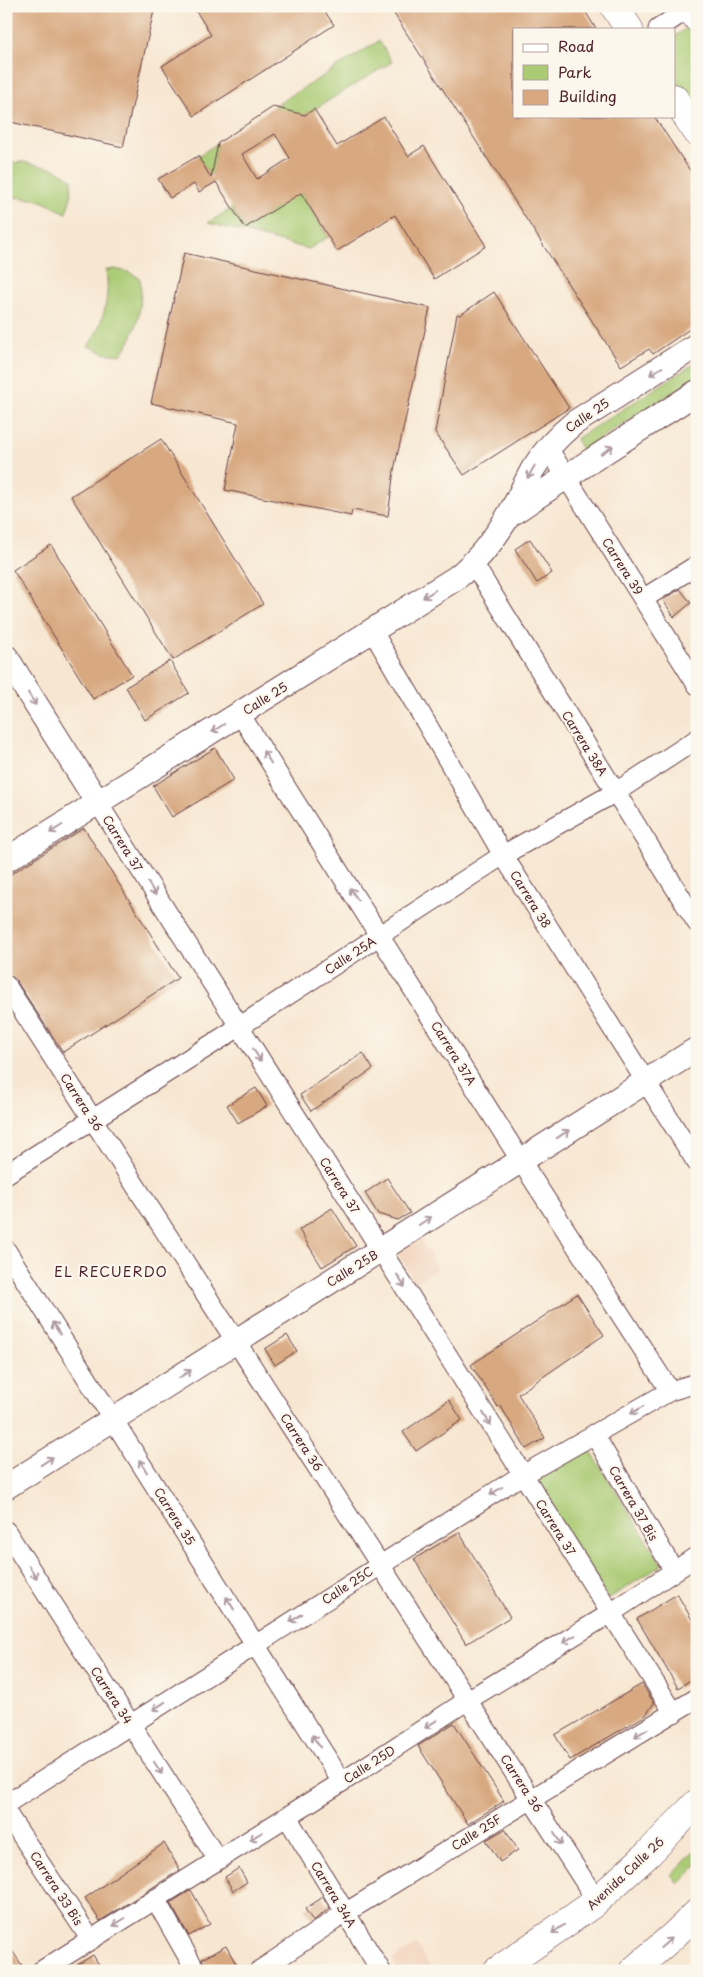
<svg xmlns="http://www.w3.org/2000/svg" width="703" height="1977" font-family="'Playpen Sans',sans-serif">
	<rect width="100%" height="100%" fill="#fbf7ec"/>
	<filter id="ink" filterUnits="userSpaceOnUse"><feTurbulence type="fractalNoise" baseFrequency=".02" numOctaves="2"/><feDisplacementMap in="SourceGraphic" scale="10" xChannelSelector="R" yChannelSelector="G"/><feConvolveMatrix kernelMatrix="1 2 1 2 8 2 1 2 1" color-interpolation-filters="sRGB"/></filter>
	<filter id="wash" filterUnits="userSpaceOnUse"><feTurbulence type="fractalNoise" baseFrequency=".0096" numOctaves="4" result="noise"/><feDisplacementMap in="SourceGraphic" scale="20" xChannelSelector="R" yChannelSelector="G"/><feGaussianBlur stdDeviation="1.12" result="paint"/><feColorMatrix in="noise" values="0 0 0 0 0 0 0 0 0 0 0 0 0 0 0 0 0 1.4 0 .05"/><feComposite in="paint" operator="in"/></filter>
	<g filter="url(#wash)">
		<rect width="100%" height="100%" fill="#f7e7d2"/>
		<path fill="#f2d4be" d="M 418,1236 L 438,1268 L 415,1283 L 397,1252 Z
			M 416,1945 L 433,1971 L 399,1971 L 392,1960 Z"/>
		<path fill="#aacb74" stroke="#7a7550" d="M 690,26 L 697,37 L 697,114 L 674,79 L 674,37 Z
			M 379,41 L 392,62 L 285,127 L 273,107 Z
			M 218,143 L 215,159 L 230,162 L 209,175 L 198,156 Z
			M 24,162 L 55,169 L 72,179 L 71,197 L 66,213 L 39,200 L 6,196 L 6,163 Z
			M 283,163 L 328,237 L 309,249 L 208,223 L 232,208 L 245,228 L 283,204 L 264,174 Z
			M 115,269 L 128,272 L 140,278 C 143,305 138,332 121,355 L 104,353 L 88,346 C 104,323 110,298 106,270 Z
			M 697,362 L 697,377 L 582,450 L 576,439 Z
			M 588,1447 L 662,1565 L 608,1599 L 534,1481 Z
			M 697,1848 L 697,1866 L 679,1884 L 671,1876 Z"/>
		<g id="blocks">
			<path fill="#d8a981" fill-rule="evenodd" d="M 6,6 L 155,6 L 123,147 L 6,121 Z
				M 193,6 L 321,6 L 334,25 L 194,116 L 162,66 L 211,35 Z
				M 389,6 L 582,6 L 596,29 L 514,29 L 514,116 L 654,116 L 697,181 L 697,324 L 653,354 L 649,349 L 621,366 Z
				M 273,107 L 305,115 L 314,109 L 337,146 L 384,117 L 408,156 L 424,146 L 486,246 L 434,279 L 395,215 L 337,251 L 301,193 L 245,228 L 216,182 L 199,192 L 194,184 L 170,198 L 158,179 L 198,156 L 211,178 L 218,143 ZM 275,134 L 290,158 L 257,179 L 242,154 Z
				M 184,253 L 430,308 L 394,470 L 388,516 L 352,510 L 351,516 L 225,490 L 238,423 L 151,403 Z
				M 494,292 L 569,408 L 464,475 L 435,432 L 457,314 L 460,315 Z
				M 161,439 L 263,604 L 173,660 L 71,496 Z
				M 530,539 L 552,573 L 537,583 L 515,549 Z
				M 51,545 L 132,675 L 93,699 L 13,570 Z
				M 680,589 L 691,603 L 674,617 L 663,600 Z
				M 170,661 L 189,693 L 145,720 L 126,687 Z
				M 215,748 L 234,780 L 172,817 L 153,786 Z
				M 84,828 L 178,978 L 63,1052 L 15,979 L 6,974 L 6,877 Z
				M 363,1053 L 373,1069 L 311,1111 L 300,1095 Z
				M 256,1088 L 267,1106 L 238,1123 L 227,1105 Z
				M 387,1178 L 410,1213 L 398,1220 L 378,1214 L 365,1193 Z
				M 332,1208 L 356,1246 L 322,1267 L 299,1230 Z
				M 577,1294 L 604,1335 L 518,1394 L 545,1438 L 526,1449 L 500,1405 L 498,1407 L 471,1365 Z
				M 287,1335 L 297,1351 L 275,1365 L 265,1349 Z
				M 449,1400 L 462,1420 L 416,1451 L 403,1432 Z
				M 459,1532 L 510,1617 L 466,1644 L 414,1559 Z
				M 677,1594 L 697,1628 L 697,1676 L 678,1688 L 637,1619 Z
				M 642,1684 L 654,1703 L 646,1715 L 570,1760 L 555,1735 Z
				M 454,1723 L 504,1801 L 468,1824 L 418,1746 Z
				M 505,1829 L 518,1850 L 500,1862 L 486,1840 Z
				M 164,1843 L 180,1870 L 100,1921 L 85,1898 Z
				M 239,1868 L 247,1882 L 233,1891 L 225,1877 Z
				M 191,1890 L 210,1924 L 189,1936 L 170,1903 Z
				M 323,1897 L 330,1908 L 313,1921 L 305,1909 Z
				M 6,1942 L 26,1971 L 6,1971 Z
				M 226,1946 L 240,1971 L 207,1971 L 202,1959 Z
				M 93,1955 L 103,1971 L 68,1971 Z"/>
		</g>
	</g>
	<g filter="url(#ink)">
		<use href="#blocks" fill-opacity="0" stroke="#643d44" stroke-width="1"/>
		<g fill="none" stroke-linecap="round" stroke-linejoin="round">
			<g stroke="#643d44" stroke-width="21">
				<path id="minor" d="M 658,29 L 692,6
					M 548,448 L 697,685
					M 473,563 L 697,923
					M 643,599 L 697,565
					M 372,630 L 503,855 L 697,1163
					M 240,714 L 521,1161 L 670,1391
					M 98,803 L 674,1713
					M 6,985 L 597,1901
					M 6,1174 L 239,1027 L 503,855 L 616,792 L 697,739
					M 6,1250 L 342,1782
					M 594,1434 L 674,1571
					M 6,1531 L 218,1860
					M 6,1804 L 514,1480 L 670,1391 L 697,1383
					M 6,1812 L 91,1940
					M 287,1817 L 381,1971
					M 155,1899 L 196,1971
					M 41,1971 L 342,1782 L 468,1700 L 611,1613 L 697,1556
					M 259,1971 L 345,1913 L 697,1698"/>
			</g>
			<g stroke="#643d44" stroke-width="26">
				<path id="tertiary" d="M 511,514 L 566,477 L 697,392
					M 6,657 L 98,803
					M 6,860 L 456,578 C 481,559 499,533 514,506 C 521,494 526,481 533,469 C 544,451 558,436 574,423 L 697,345
					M 6,1487 L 697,1049"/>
			</g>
			<g stroke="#643d44" stroke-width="29">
				<path id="secondary" d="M 614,6 L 629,29
					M 689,6 L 697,18
					M 674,98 L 697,132"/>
			</g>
			<g stroke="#643d44" stroke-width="29">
				<path id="primary" d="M 497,1971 L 593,1904 L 648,1854 L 697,1803
					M 633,1971 L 673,1936 L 697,1913"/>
			</g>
			<use href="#minor" stroke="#fff" stroke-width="19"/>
			<use href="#tertiary" stroke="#fff" stroke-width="24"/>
			<use href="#secondary" stroke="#fff" stroke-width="28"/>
			<use href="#primary" stroke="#fff" stroke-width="28"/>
		</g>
		<defs><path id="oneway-shaft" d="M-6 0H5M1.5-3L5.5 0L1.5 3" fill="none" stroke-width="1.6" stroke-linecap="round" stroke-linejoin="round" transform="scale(1.25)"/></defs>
		<g stroke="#ae9aa0">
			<use href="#oneway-shaft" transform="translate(656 371) rotate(148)"/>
			<use href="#oneway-shaft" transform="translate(607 450) rotate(-33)"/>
			<use href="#oneway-shaft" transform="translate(531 472) rotate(120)"/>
			<use href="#oneway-shaft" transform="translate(429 594) rotate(148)"/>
			<use href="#oneway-shaft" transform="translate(32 699) rotate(58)"/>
			<use href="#oneway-shaft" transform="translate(218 728) rotate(148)"/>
			<use href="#oneway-shaft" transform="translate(267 757) rotate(-123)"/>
			<use href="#oneway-shaft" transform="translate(56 829) rotate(148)"/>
			<use href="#oneway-shaft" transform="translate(152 889) rotate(58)"/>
			<use href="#oneway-shaft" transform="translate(354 894) rotate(-123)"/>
			<use href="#oneway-shaft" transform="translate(257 1055) rotate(58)"/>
			<use href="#oneway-shaft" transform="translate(563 1134) rotate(-33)"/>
			<use href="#oneway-shaft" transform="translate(425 1221) rotate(-32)"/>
			<use href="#oneway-shaft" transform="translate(401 1281) rotate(58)"/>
			<use href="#oneway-shaft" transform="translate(56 1328) rotate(-122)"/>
			<use href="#oneway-shaft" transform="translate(185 1374) rotate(-32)"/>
			<use href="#oneway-shaft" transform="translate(637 1410) rotate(150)"/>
			<use href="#oneway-shaft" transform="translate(487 1419) rotate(58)"/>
			<use href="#oneway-shaft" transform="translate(47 1461) rotate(-33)"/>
			<use href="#oneway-shaft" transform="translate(143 1466) rotate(-122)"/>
			<use href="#oneway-shaft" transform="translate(496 1491) rotate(148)"/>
			<use href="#oneway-shaft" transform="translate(33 1572) rotate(57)"/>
			<use href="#oneway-shaft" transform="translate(230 1603) rotate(-122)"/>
			<use href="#oneway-shaft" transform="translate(296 1618) rotate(147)"/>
			<use href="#oneway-shaft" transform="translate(569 1639) rotate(149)"/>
			<use href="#oneway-shaft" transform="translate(159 1706) rotate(147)"/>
			<use href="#oneway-shaft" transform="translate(431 1724) rotate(147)"/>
			<use href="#oneway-shaft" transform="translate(641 1733) rotate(149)"/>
			<use href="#oneway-shaft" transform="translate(316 1741) rotate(-122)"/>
			<use href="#oneway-shaft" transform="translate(158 1768) rotate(57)"/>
			<use href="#oneway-shaft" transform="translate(256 1836) rotate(148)"/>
			<use href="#oneway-shaft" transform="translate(558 1839) rotate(57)"/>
			<use href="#oneway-shaft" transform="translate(119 1922) rotate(148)"/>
			<use href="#oneway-shaft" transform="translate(558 1929) rotate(145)"/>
			<use href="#oneway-shaft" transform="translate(666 1943) rotate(-41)"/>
		</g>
	</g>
	<g text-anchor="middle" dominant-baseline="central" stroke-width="4.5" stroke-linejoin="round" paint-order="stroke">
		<g font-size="12" fill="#4a1f2b" stroke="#fbf7ec">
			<text transform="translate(587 415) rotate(-34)">Calle 25</text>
			<text transform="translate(623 566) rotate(58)">Carrera 39</text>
			<text transform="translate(265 698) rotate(-32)">Calle 25</text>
			<text transform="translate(585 743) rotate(58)">Carrera 38A</text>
			<text transform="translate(123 843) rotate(58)">Carrera 37</text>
			<text transform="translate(531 899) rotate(58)">Carrera 38</text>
			<text transform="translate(350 955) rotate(-33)">Calle 25A</text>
			<text transform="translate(454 1053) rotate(58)">Carrera 37A</text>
			<text transform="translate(82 1102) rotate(57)">Carrera 36</text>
			<text transform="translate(340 1185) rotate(58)">Carrera 37</text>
			<text transform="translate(352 1268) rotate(-32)">Calle 25B</text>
			<text transform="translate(302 1442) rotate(57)">Carrera 36</text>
			<text transform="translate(634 1503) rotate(60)">Carrera 37 Bis</text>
			<text transform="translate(175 1516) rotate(58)">Carrera 35</text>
			<text transform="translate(556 1527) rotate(58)">Carrera 37</text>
			<text transform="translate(347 1585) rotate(-33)">Calle 25C</text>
			<text transform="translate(112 1695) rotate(57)">Carrera 34</text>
			<text transform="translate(369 1764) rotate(-33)">Calle 25D</text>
			<text transform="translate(522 1783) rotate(57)">Carrera 36</text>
			<text transform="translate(476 1832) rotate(-32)">Calle 25F</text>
			<text transform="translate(625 1873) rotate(-43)">Avenida Calle 26</text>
			<text transform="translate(57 1888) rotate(57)">Carrera 33 Bis</text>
			<text transform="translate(334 1894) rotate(59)">Carrera 34A</text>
		</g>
		<g font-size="14" letter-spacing="1" fill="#4a1f2b" stroke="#fbf7ec">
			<text x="111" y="1271">EL RECUERDO</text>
		</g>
	</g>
	<rect width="703" height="1977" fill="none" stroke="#fbf7ec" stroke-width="25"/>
	<rect x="513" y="28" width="162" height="90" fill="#fbf7ec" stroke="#b4a19f"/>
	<rect x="523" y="44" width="25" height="8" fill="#ffffff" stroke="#b4a19f"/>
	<text x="558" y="52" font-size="15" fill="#4a1f2b">Road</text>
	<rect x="523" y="65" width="25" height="15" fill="#aacb74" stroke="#b4a19f"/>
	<text x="558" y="78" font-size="15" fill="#4a1f2b">Park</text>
	<rect x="523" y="90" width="25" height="15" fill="#d8a981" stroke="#b4a19f"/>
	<text x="558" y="102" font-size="15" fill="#4a1f2b">Building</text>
</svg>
